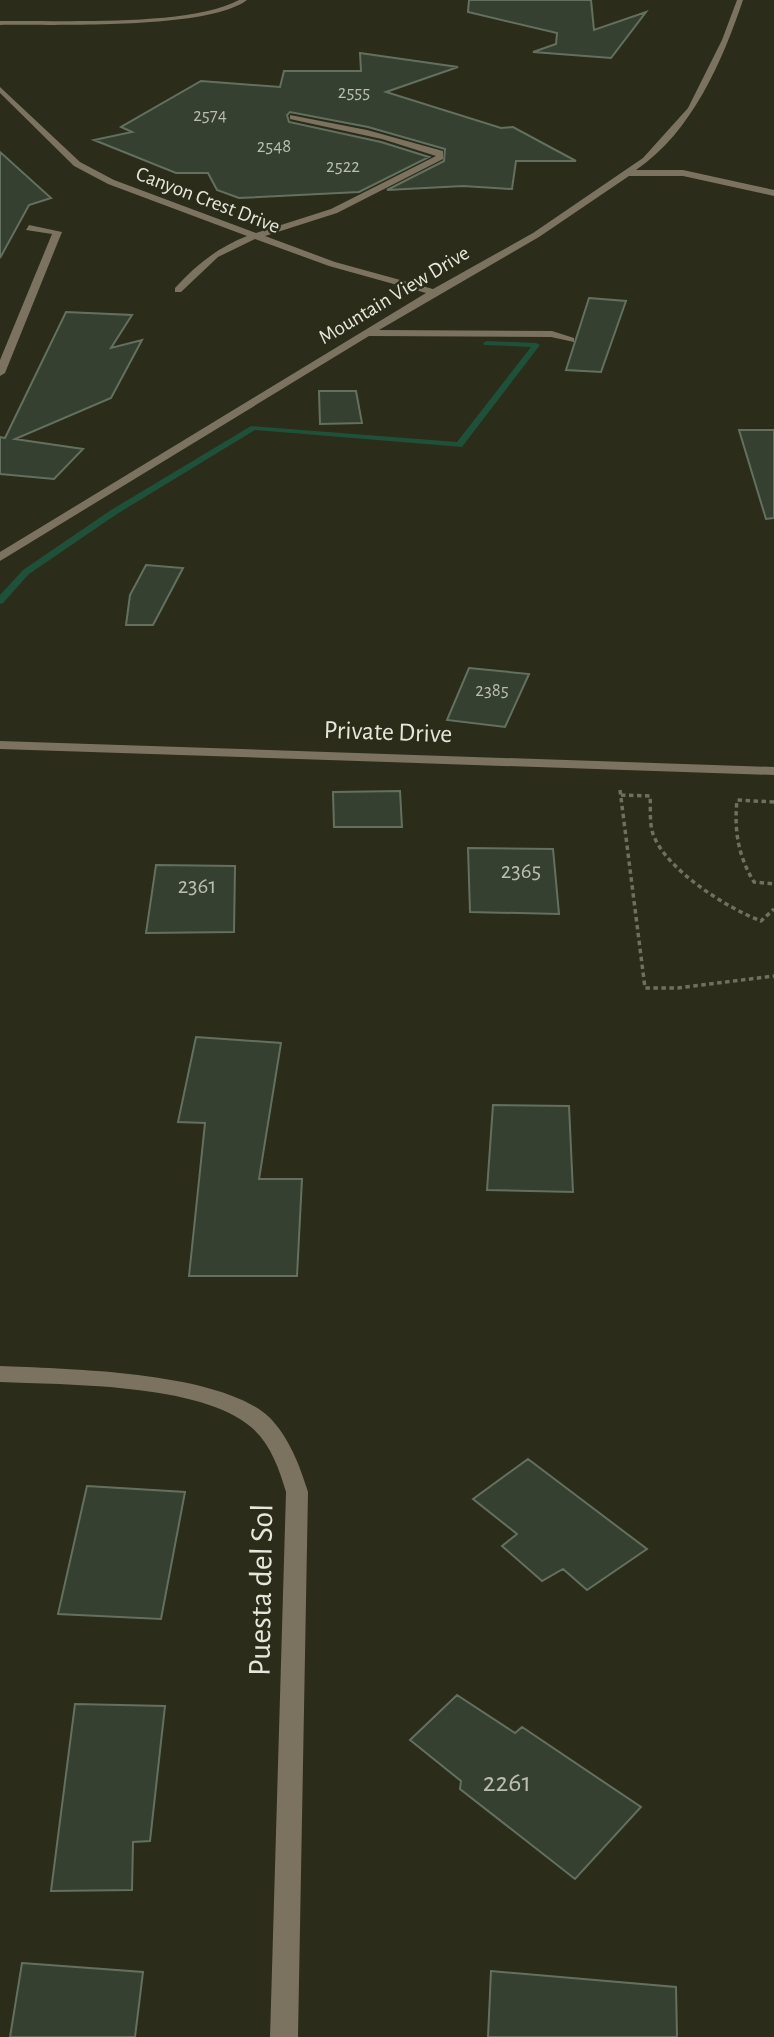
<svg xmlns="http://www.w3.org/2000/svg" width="774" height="2037" font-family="'Alegreya Sans',sans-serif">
	<rect width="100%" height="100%" fill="#2b2c19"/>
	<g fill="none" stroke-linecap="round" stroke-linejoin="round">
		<path fill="#1f503a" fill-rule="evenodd" d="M 487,341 L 536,343 L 540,345 L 462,447 L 255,430 L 117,514 L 29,574 L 3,603 L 0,604 L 0,595 L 23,570 L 111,510 L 251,426 L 457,442 L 531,347 L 484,345 L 483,343 Z"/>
	</g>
	<path fill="#354030" stroke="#64705f" stroke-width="2" d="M 469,0 L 591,0 L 594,30 L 646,12 L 611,58 L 533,52 L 556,44 L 557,33 L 468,12 Z
		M 360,53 L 458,67 L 386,92 L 501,128 L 513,127 L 576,161 L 516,161 L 512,189 L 463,186 L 387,190 L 444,161 L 445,149 L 368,127 L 290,112 L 287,115 L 289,122 L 381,142 L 429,157 L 359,192 L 239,198 L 217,190 L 208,173 L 176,173 L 94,140 L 132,132 L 121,127 L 201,81 L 280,87 L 284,71 L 361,71 Z
		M 0,152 L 51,198 L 29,205 L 0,258 Z
		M 589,298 L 626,301 L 601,372 L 566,370 Z
		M 66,312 L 132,315 L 111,348 L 142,340 L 111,398 L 15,439 L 83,449 L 54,479 L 0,474 L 0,437 L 5,438 Z
		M 319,391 L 356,391 L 362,423 L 320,424 Z
		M 739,430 L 774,430 L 774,518 L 766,519 Z
		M 146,565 L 183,568 L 153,625 L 126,625 L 130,595 Z
		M 469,668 L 529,674 L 505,727 L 447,720 Z
		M 400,791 L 402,827 L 334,827 L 333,792 Z
		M 468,848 L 553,849 L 559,914 L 470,912 Z
		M 156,865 L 235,866 L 234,932 L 146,933 Z
		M 196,1037 L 281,1043 L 259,1179 L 302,1179 L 297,1276 L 189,1276 L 205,1123 L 178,1122 Z
		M 493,1105 L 569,1106 L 573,1192 L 487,1190 Z
		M 528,1459 L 647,1549 L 587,1590 L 563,1569 L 542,1581 L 502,1546 L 517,1534 L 473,1499 Z
		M 87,1486 L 185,1492 L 161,1619 L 58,1614 Z
		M 457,1695 L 515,1733 L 522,1727 L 641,1807 L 575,1879 L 460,1789 L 461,1781 L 410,1740 Z
		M 75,1704 L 165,1706 L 150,1841 L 133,1842 L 132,1890 L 51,1891 Z
		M 22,1963 L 143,1972 L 135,2037 L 10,2037 Z
		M 491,1971 L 676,1987 L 677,2037 L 488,2037 Z"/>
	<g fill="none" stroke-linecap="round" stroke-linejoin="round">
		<path stroke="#6f705f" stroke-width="3.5" stroke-dasharray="4.5 3.5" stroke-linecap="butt" d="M 620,790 L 645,988 L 678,988 L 774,976
			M 621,795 L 650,796 C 651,808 649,822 653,834 C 666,870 727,908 761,921 L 774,909
			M 774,802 L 737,800 C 734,830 738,856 754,882 L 774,884"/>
		<path fill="#7b725f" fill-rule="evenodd" d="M 239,0 L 247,0 C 207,30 55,24 0,25 L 0,21 C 60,20 189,27 239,0 Z
			M 737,0 L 743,0 C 722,62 692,132 636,170 L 683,170 L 774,190 L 774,196 L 683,176 L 629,176 L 539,237 L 379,330 L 552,331 L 574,338 L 574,342 L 551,337 L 369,336 L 0,561 L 0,552 L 426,293 L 329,266 L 255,239 L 218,257 L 181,292 L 175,292 L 175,288 C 196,265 217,248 247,236 L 108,184 L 74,166 L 0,93 L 0,87 L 80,162 L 114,180 L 256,233 L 331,209 L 436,156 L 382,139 L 290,119 L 290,115 L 367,130 L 443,151 L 443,159 L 337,213 L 265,236 L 335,262 L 433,289 L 533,233 L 643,158 L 688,108 L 722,40 Z
			M 29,225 L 62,232 L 5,373 L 0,376 L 0,360 L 52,234 L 26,230 Z
			M 0,741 L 774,767 L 774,775 L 0,749 Z
			M 0,1366 C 67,1369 219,1371 269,1417 C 289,1437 300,1466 308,1492 L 298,2037 L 270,2037 L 286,1492 C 279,1468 270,1443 251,1427 C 200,1383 65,1385 0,1382 Z"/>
	</g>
	<g text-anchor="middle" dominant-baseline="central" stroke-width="5" stroke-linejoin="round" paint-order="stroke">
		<g font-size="19" fill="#babdb0">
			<text x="354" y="92">2555</text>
			<text x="210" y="115">2574</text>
			<text x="274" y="146">2548</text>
			<text x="343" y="166">2522</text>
			<text x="492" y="690">2385</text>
		</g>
		<g font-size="21" fill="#e6e7db" stroke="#2b2c19">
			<text transform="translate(208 200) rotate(21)">Canyon Crest Drive</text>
			<text transform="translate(394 295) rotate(-31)">Mountain View Drive</text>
		</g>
		<g font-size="23" fill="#babdb0">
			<text x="521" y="871">2365</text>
			<text x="197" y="886">2361</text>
		</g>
		<g font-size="26" fill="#e6e7db" stroke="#2b2c19">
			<text transform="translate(388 732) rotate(2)">Private Drive</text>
		</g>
		<g font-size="28" fill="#babdb0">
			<text x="507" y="1783">2261</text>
		</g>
		<g font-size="32" fill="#e6e7db" stroke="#2b2c19">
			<text transform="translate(261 1590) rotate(-89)">Puesta del Sol</text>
		</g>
	</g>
</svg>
